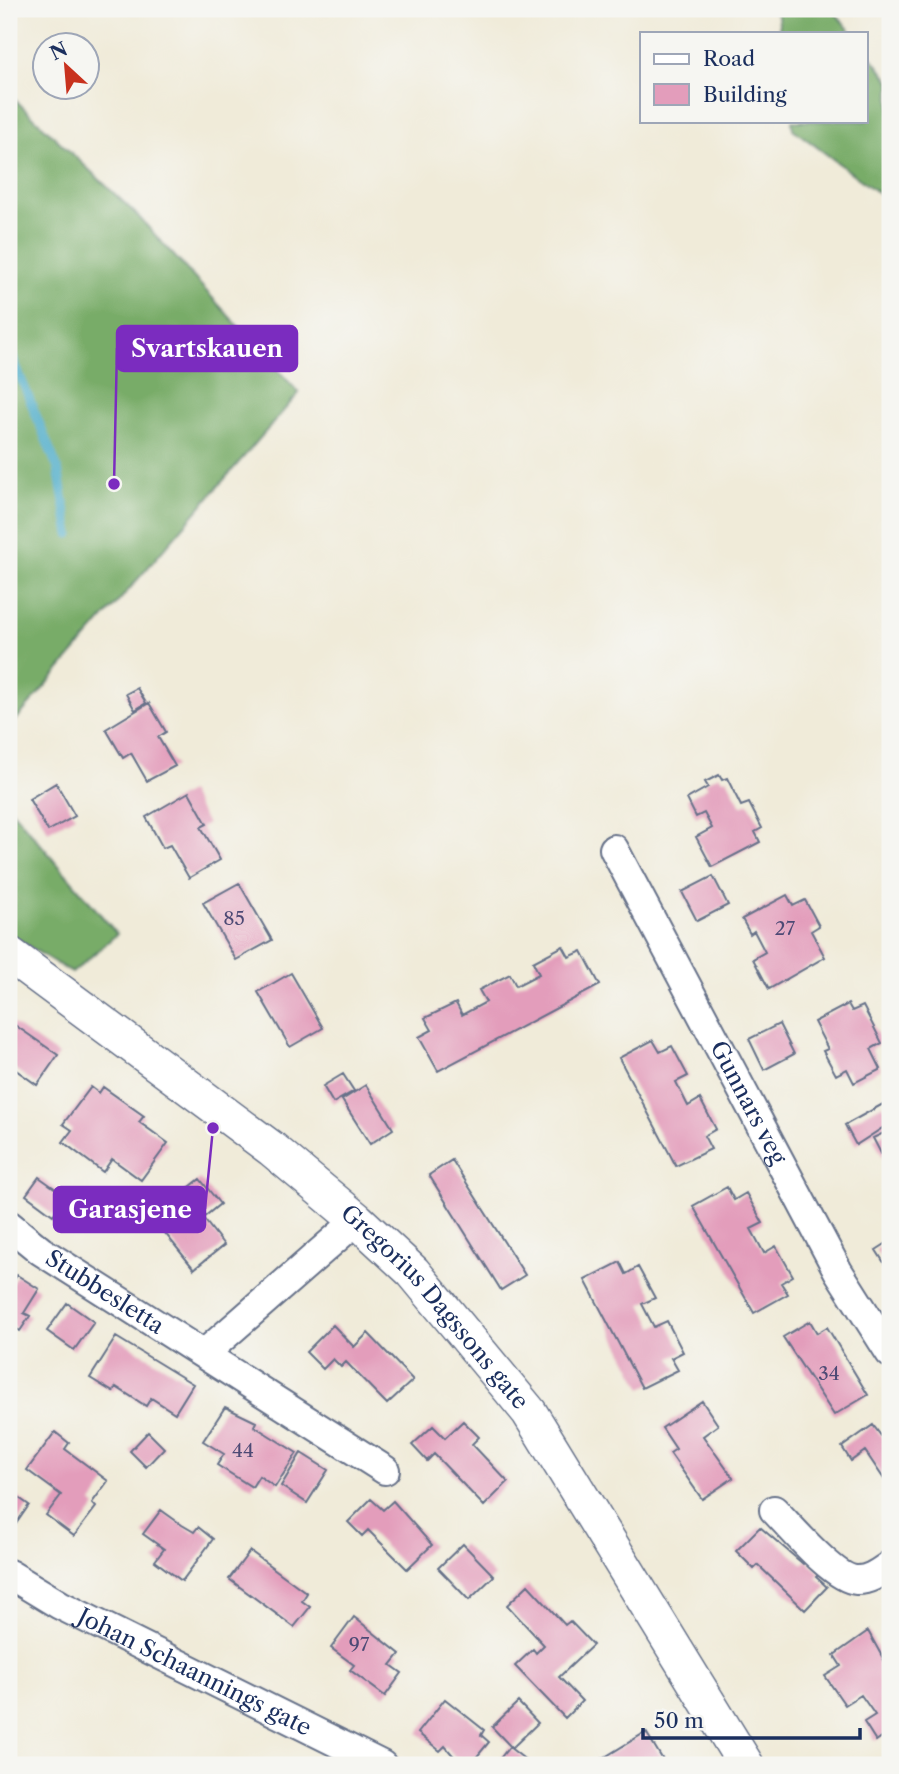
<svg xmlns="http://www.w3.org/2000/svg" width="899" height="1774" font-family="'Libre Caslon Text',serif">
	<rect width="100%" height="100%" fill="#f6f6f2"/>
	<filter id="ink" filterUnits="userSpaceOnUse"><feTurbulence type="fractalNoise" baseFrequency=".0143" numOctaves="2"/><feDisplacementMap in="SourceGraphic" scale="14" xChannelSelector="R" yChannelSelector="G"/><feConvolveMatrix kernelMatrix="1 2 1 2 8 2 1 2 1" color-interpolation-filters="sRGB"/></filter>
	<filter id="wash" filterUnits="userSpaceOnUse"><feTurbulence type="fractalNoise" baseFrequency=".00686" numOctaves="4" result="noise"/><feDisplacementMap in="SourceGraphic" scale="28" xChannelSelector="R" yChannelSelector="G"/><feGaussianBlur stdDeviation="1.57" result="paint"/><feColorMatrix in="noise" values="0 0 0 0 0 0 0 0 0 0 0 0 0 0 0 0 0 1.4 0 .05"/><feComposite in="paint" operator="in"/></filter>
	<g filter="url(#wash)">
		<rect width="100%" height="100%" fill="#f0ebd9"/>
		<path fill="#78ac68" stroke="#4a6e63" stroke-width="2" d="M 772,9 L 832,9 L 852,33 L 780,33 L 778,16 Z
			M 866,50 L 890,81 L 890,202 L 793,129 L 792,121 L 866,121 Z
			M 9,94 L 137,215 L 299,393 L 9,728 Z
			M 9,807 L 117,934 L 72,973 L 9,934 Z"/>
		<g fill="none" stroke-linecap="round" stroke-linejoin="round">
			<path stroke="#48aac8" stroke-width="9" d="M 9,349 L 58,469 L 70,534"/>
		</g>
		<g id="blocks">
			<path fill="#e39dbb" d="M 137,688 L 146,703 L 135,710 L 126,694 Z
				M 149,703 L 166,732 L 158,737 L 175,766 L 147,781 L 131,753 L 123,758 L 106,729 Z
				M 719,775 L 722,780 L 727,778 L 741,806 L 749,803 L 762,828 L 755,832 L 760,842 L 712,867 L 696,837 L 712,828 L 704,813 L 696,817 L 687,799 L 708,787 L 705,782 Z
				M 56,783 L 75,816 L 48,831 L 29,799 Z
				M 189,792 L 207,824 L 201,827 L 220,860 L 189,878 L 170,845 L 163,848 L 146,817 Z
				M 713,876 L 728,905 L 697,921 L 682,892 Z
				M 239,883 L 272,940 L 236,960 L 203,903 Z
				M 787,895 L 793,906 L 805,900 L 819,926 L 811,931 L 825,957 L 769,989 L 753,959 L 765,952 L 754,931 L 750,934 L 742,919 Z
				M 563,946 L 569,957 L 582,951 L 600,985 L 438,1071 L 419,1037 L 432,1030 L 425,1018 L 456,1003 L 462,1015 L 486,1002 L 479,990 L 510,974 L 516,986 L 539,974 L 533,962 Z
				M 291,973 L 323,1028 L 290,1047 L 258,992 Z
				M 848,1004 L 852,1011 L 863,1006 L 882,1043 L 871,1049 L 881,1069 L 854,1083 L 847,1069 L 836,1075 L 823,1051 L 828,1049 L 814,1022 Z
				M 9,1021 L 58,1055 L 37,1085 L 9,1065 Z
				M 779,1024 L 794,1054 L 764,1070 L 749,1039 Z
				M 653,1040 L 660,1052 L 672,1046 L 688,1076 L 676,1082 L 688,1106 L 700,1099 L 716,1129 L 704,1136 L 711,1149 L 676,1166 L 619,1058 Z
				M 343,1074 L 354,1091 L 333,1103 L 323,1086 Z
				M 366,1085 L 393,1129 L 370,1144 L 342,1100 Z
				M 91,1087 L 99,1093 L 103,1087 L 144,1116 L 139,1122 L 168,1143 L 141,1180 L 112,1159 L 103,1172 L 63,1142 L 72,1130 L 63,1124 Z
				M 883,1104 L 890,1123 L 856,1145 L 845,1125 Z
				M 890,1130 L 890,1171 L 873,1138 Z
				M 452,1160 L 525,1275 L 501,1290 L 429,1175 Z
				M 39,1177 L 67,1197 L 53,1215 L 26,1195 Z
				M 200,1179 L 220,1204 L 203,1218 L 224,1245 L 194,1269 L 152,1217 Z
				M 727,1187 L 734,1200 L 746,1193 L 763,1223 L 751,1229 L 764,1253 L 776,1246 L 793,1276 L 781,1283 L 788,1294 L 754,1313 L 693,1206 Z
				M 890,1241 L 890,1272 L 876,1250 Z
				M 620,1262 L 626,1274 L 638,1267 L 655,1298 L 642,1304 L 654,1327 L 667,1321 L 683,1352 L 671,1358 L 678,1370 L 642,1388 L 585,1280 Z
				M 17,1275 L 39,1289 L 24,1313 L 30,1316 L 20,1331 L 9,1324 L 9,1281 L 12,1283 Z
				M 67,1303 L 94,1322 L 74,1350 L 47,1331 Z
				M 810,1321 L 817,1333 L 827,1327 L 868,1395 L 834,1415 L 783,1337 Z
				M 333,1325 L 354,1347 L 368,1333 L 413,1380 L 387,1404 L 346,1362 L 341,1367 L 333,1359 L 323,1369 L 306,1352 Z
				M 116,1337 L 193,1384 L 175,1413 L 151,1398 L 146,1406 L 116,1387 L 113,1392 L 90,1378 Z
				M 702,1401 L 718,1425 L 703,1436 L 733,1478 L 702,1499 L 670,1453 L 676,1449 L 662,1428 Z
				M 225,1407 L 256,1422 L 254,1426 L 297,1453 L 275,1487 L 259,1476 L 252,1487 L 217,1465 L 224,1454 L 203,1441 Z
				M 463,1421 L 479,1437 L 472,1444 L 508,1482 L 484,1506 L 434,1454 L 427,1461 L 412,1445 L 433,1426 L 445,1438 Z
				M 873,1425 L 882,1437 L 890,1431 L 890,1488 L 865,1451 L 851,1461 L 842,1447 Z
				M 55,1432 L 69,1443 L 65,1449 L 108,1481 L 92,1503 L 96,1507 L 74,1536 L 46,1515 L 61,1495 L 27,1470 Z
				M 148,1432 L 164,1448 L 146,1467 L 130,1451 Z
				M 301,1453 L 328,1470 L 307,1503 L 281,1486 Z
				M 9,1491 L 29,1505 L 9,1534 Z
				M 371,1499 L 383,1510 L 393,1501 L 432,1545 L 407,1569 L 368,1530 L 362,1536 L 348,1522 Z
				M 161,1510 L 182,1525 L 194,1532 L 198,1527 L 213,1539 L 182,1581 L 155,1561 L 164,1549 L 143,1534 Z
				M 760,1527 L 803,1564 L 807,1560 L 820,1573 L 816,1577 L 827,1587 L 805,1610 L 758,1565 L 754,1569 L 736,1551 Z
				M 463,1544 L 494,1576 L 469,1600 L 438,1568 Z
				M 250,1551 L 307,1593 L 302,1601 L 310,1607 L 294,1627 L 229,1579 Z
				M 528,1585 L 565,1625 L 570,1621 L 593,1645 L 559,1677 L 582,1701 L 565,1718 L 515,1666 L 533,1649 L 536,1653 L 544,1645 L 507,1605 Z
				M 354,1617 L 400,1654 L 391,1665 L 402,1673 L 385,1696 L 350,1670 L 354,1665 L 331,1648 Z
				M 868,1631 L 890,1671 L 890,1731 L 876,1741 L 864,1722 L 875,1715 L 861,1695 L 845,1705 L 825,1676 L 841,1666 L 834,1655 Z
				M 445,1699 L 484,1730 L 481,1735 L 489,1742 L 470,1765 L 458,1757 L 456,1759 L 445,1746 L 440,1751 L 418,1733 Z
				M 518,1702 L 538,1723 L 512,1748 L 492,1727 Z
				M 646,1732 L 666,1765 L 592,1765 Z
				M 509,1747 L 527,1761 L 523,1765 L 495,1765 Z"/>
		</g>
	</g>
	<g filter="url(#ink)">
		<use href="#blocks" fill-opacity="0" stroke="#667189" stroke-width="2"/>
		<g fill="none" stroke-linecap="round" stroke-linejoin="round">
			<g stroke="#667189" stroke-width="32">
				<g id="minor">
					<path id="s1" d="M 614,849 L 838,1271 L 890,1353"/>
					<path id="s2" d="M 9,1225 L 41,1251 L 385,1470"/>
					<path d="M 205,1353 L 357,1220"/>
					<path d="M 774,1510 C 790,1526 834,1579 856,1580 C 869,1581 880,1572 890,1565"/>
					<path id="s3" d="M 9,1574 L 60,1605 L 382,1765"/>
				</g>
			</g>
			<g stroke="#667189" stroke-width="38">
				<g id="tertiary">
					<path id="s4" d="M 9,954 L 272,1149 L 357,1220 L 413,1272 L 529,1412 L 746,1765"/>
				</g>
			</g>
			<use href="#minor" stroke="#fff" stroke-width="28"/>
			<use href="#tertiary" stroke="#fff" stroke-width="35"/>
		</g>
	</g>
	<g text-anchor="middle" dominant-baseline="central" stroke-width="7" stroke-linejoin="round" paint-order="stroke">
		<g font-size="19" fill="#4d4a75">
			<text x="234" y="918">85</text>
			<text x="785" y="928">27</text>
			<text x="829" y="1373">34</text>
			<text x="243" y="1450">44</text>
			<text x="359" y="1644">97</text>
		</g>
		<g font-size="23" fill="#1b2f5e" stroke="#f6f6f2">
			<text stroke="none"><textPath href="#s1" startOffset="287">Gunnars veg</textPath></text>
			<text stroke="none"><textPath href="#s2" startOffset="117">Stubbesletta</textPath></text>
			<text stroke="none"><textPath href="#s4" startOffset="555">Gregorius Dagssons gate</textPath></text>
			<text stroke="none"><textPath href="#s3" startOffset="210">Johan Schaannings gate</textPath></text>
		</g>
	</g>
	<path fill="none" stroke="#7b2cbf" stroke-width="2.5" d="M114 484L117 348M213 1128L205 1209"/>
	<g fill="#7b2cbf" stroke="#f6f6f2" stroke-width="2.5">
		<circle cx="114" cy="484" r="7"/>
		<circle cx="213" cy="1128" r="7"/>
	</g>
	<g fill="#7b2cbf" stroke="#7b2cbf" stroke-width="2.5">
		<rect x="117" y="326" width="180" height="45" rx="7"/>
		<rect x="54" y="1187" width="151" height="45" rx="7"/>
	</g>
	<g font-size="24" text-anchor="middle" font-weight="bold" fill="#fff">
		<text x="207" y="357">Svartskauen</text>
		<text x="130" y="1218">Garasjene</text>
	</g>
	<rect width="899" height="1774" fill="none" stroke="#f6f6f2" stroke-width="35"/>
	<rect x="640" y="32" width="228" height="91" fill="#f6f6f2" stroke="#9ea6b7" stroke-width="2"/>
	<rect x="654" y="54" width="35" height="10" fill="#ffffff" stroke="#9ea6b7" stroke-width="2"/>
	<text x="703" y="66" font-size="21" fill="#1b2f5e">Road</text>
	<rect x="654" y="84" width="35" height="21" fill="#e39dbb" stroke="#9ea6b7" stroke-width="2"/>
	<text x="703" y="102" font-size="21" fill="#1b2f5e">Building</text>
	<g transform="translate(66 66) rotate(334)"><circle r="33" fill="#f6f6f2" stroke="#9ea6b7" stroke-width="2"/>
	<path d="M0-5L12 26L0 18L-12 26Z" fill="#c8321e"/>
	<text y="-10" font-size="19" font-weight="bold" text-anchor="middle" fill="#1b2f5e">N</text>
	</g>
	<path d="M643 1728v10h217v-10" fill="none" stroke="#1b2f5e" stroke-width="3.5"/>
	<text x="654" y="1728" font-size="21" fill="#1b2f5e" stroke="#f6f6f2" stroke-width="5" paint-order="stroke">50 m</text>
</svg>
